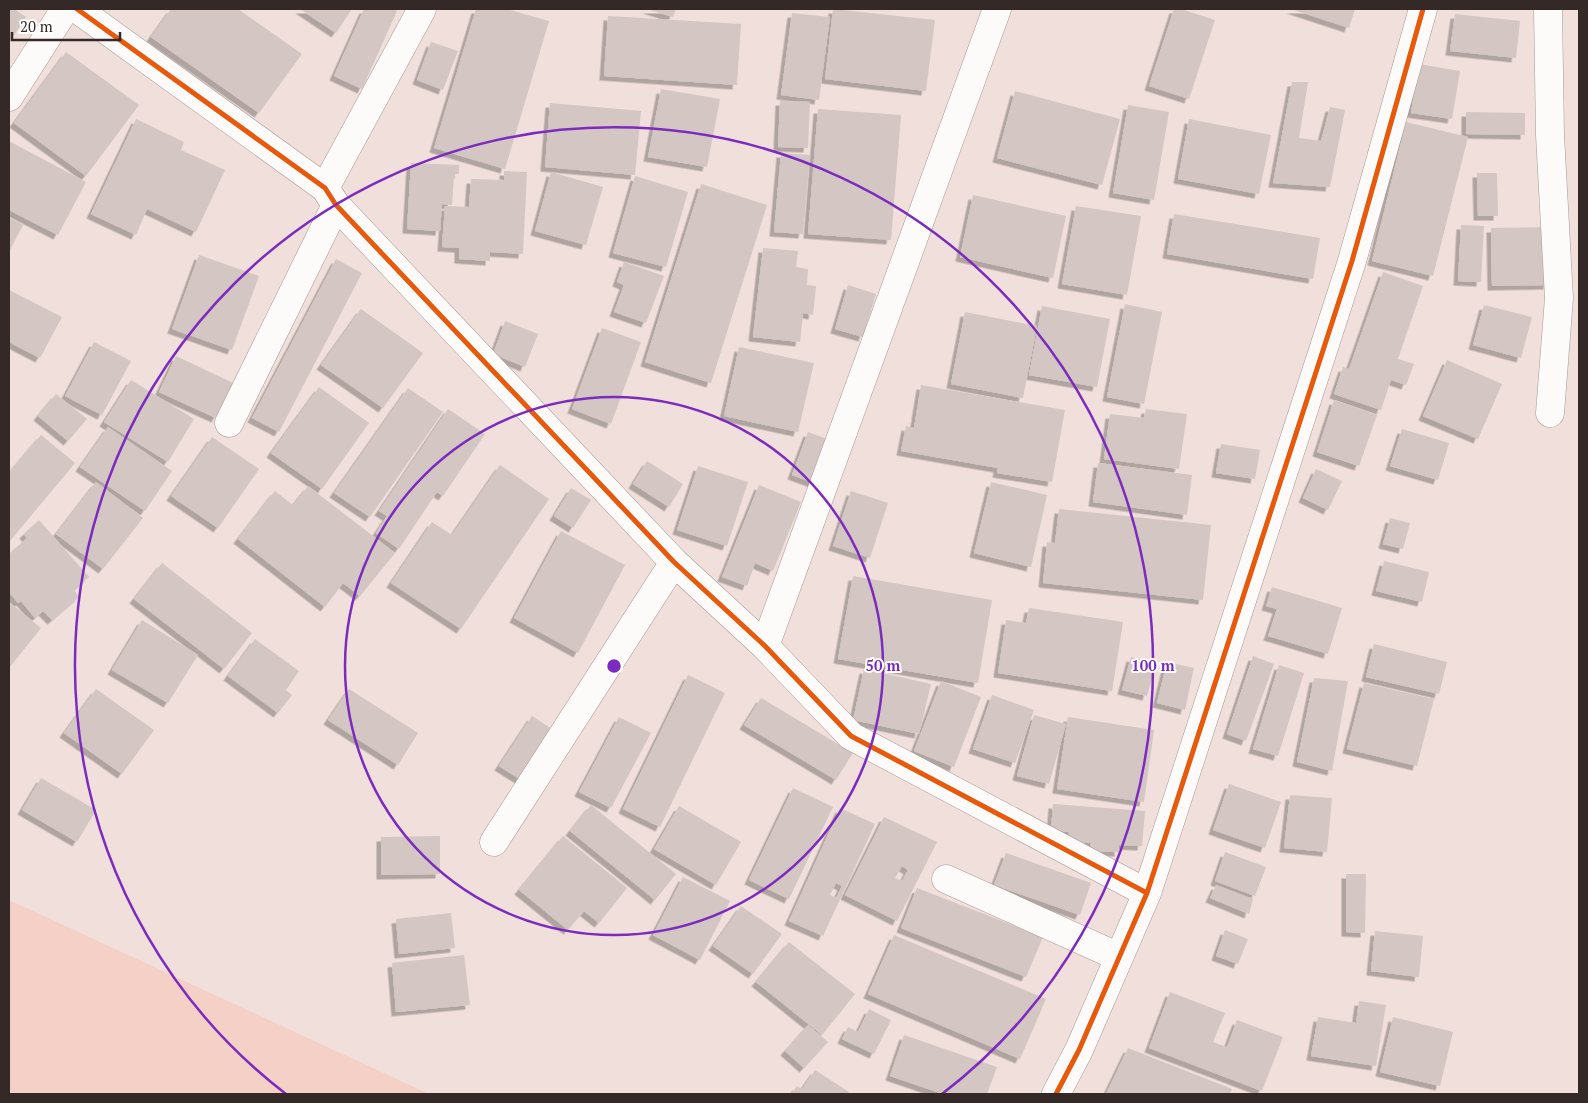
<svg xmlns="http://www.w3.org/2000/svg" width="1588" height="1103" font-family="'PT Serif',serif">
	<defs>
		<filter id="shadow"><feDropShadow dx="-4.5" dy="4.5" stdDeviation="0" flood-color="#0004"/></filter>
	</defs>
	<rect width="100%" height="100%" fill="#f0dfdb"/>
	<path fill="#f4d0c6" d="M 9,900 L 429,1094 L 9,1094 Z"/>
	<path fill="#d4c6c2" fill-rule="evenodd" filter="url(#shadow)" d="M 9,9 L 14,9 L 26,17 L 9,43 Z
		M 171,9 L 238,9 L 302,54 L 259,113 L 151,37 Z
		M 300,9 L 352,9 L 336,33 Z
		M 364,9 L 392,9 L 397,11 L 362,89 L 334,76 Z
		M 476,9 L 506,9 L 549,21 L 505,169 L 434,148 Z
		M 647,9 L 676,9 L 673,17 Z
		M 833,9 L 935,20 L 926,91 L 825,79 Z
		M 1174,9 L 1181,9 L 1215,20 L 1189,99 L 1149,86 Z
		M 1291,9 L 1355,9 L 1349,28 Z
		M 792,13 L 830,17 L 819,100 L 781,95 Z
		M 1455,14 L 1520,21 L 1516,58 L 1450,51 Z
		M 608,16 L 741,24 L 737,85 L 604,76 Z
		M 431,42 L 458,51 L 443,90 L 417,80 Z
		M 66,52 L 139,105 L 86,176 L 14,123 Z
		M 1419,64 L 1460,71 L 1452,119 L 1411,113 Z
		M 1292,82 L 1308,82 L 1299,138 L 1321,141 L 1330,107 L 1345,110 L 1330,187 L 1273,183 Z
		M 661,89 L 720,99 L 707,167 L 648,157 Z
		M 1015,91 L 1120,119 L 1102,185 L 997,158 Z
		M 780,101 L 810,102 L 808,148 L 778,147 Z
		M 550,103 L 641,111 L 635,175 L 545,167 Z
		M 1128,105 L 1169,112 L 1154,200 L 1113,193 Z
		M 818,109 L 901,115 L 891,240 L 808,234 Z
		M 1466,112 L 1525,113 L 1525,135 L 1466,134 Z
		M 136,119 L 184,142 L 181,150 L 225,170 L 196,232 L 147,209 L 136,235 L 91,214 Z
		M 1189,119 L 1271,135 L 1259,194 L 1178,179 Z
		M 1406,122 L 1468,137 L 1433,276 L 1372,261 Z
		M 9,141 L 86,182 L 58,235 L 9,210 Z
		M 781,153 L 810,155 L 803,234 L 774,232 Z
		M 411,163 L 459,165 L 459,174 L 454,174 L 452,205 L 442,204 L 440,231 L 407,229 Z
		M 504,171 L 527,172 L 523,254 L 490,252 L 490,261 L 459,259 L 459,248 L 442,247 L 445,206 L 469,207 L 471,179 L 504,180 Z
		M 551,172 L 603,187 L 586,245 L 535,231 Z
		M 1477,173 L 1497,173 L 1498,216 L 1478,216 Z
		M 635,176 L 688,192 L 666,267 L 613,253 Z
		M 701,184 L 767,205 L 711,383 L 645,362 Z
		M 973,195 L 1066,216 L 1053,278 L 960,257 Z
		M 1076,206 L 1141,216 L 1127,295 L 1062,284 Z
		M 1174,214 L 1320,238 L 1313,279 L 1167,254 Z
		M 9,217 L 23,225 L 9,252 Z
		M 1461,225 L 1484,226 L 1481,282 L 1458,281 Z
		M 1547,227 L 1548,285 L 1492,286 L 1491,228 Z
		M 763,248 L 798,251 L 796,267 L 808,269 L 807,285 L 816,286 L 813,315 L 803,313 L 800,342 L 753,337 Z
		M 199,255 L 259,276 L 232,350 L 172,329 Z
		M 336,259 L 362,273 L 279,432 L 252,418 Z
		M 624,262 L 664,276 L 646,323 L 614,312 L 624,285 L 617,282 Z
		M 1383,272 L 1423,286 L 1398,359 L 1414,364 L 1406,385 L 1391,380 L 1381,410 L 1334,394 L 1343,367 L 1349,369 Z
		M 848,285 L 876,294 L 863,337 L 835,329 Z
		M 9,290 L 62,317 L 40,358 L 9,342 Z
		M 1125,304 L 1162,312 L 1144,404 L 1107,397 Z
		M 1484,305 L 1532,317 L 1521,358 L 1473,345 Z
		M 1042,306 L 1110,319 L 1097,387 L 1029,375 Z
		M 361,309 L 423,353 L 383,408 L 321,365 Z
		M 965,312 L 1037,326 L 1023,398 L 951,384 Z
		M 505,321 L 538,334 L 525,367 L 493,354 Z
		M 602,328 L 641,342 L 611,424 L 572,409 Z
		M 94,342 L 131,361 L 102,415 L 65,396 Z
		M 739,347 L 814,363 L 798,432 L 724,416 Z
		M 176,356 L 233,383 L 216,418 L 159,392 Z
		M 1447,360 L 1502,384 L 1478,439 L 1423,416 Z
		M 131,380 L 194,419 L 168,462 L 104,422 Z
		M 921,385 L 1065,410 L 1052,482 L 997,473 L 998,468 L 901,451 L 906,426 L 914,428 Z
		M 319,387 L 369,423 L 322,489 L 271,453 Z
		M 408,388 L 443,412 L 370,517 L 334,493 Z
		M 56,394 L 87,419 L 68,441 L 38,416 Z
		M 1334,400 L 1377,415 L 1359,466 L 1317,452 Z
		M 448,409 L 485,434 L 443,496 L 437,492 L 399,549 L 376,533 L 387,516 L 379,511 Z
		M 1146,409 L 1187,414 L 1179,469 L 1104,459 L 1110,414 L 1144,418 Z
		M 108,427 L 172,471 L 145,511 L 80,467 Z
		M 1402,429 L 1449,443 L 1438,480 L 1390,466 Z
		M 808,432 L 833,441 L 817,484 L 792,475 Z
		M 41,435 L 75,463 L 9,542 L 9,473 Z
		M 212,437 L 259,469 L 218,528 L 171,496 Z
		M 1221,444 L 1260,450 L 1255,479 L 1216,473 Z
		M 647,461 L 683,484 L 669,507 L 633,484 Z
		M 1098,463 L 1192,475 L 1187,515 L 1093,502 Z
		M 500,465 L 549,499 L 461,629 L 391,583 L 432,522 L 452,535 Z
		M 698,466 L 748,482 L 727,546 L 677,530 Z
		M 1316,469 L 1342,481 L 1328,510 L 1303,498 Z
		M 96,482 L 143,518 L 103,569 L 56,534 Z
		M 991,482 L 1047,495 L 1031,567 L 974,553 Z
		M 759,485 L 801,502 L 773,571 L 755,563 L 747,586 L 722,577 Z
		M 308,486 L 395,553 L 360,596 L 343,583 L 325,607 L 238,539 L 275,491 L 293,505 Z
		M 571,488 L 591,500 L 573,528 L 554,516 Z
		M 851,491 L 888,503 L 870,558 L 833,546 Z
		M 1059,509 L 1211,525 L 1203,600 L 1043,583 L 1047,542 L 1055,543 Z
		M 1390,518 L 1410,523 L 1403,549 L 1383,544 Z
		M 39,520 L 89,577 L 74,590 L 79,597 L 52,620 L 43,611 L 35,618 L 21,601 L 18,603 L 9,592 L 9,554 L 27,538 L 24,534 Z
		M 561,531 L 625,565 L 578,653 L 514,618 Z
		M 1384,561 L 1429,572 L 1422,602 L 1376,591 Z
		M 162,563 L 252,633 L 224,669 L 134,599 Z
		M 853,576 L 992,600 L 978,683 L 838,659 Z
		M 1272,587 L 1342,608 L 1328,654 L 1268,636 L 1277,609 L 1266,606 Z
		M 9,602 L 41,628 L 9,668 Z
		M 1029,608 L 1123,622 L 1112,691 L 998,673 L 1006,620 L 1026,623 Z
		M 142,620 L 198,655 L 168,703 L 112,670 Z
		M 255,639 L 299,671 L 286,690 L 292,695 L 278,713 L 228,676 Z
		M 1374,644 L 1447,662 L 1439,694 L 1366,677 Z
		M 1253,656 L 1274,664 L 1246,741 L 1227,734 Z
		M 1131,657 L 1156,663 L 1147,696 L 1122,690 Z
		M 1167,662 L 1194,668 L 1185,710 L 1157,703 Z
		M 1279,665 L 1304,673 L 1278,756 L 1253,749 Z
		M 864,669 L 931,684 L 919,734 L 853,720 Z
		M 688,675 L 725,693 L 660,827 L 623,809 Z
		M 1314,678 L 1348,681 L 1332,771 L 1297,762 Z
		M 941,681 L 981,697 L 954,767 L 914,751 Z
		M 1364,683 L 1434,699 L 1417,766 L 1347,749 Z
		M 96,689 L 154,730 L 122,774 L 64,733 Z
		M 349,689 L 418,733 L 398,765 L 328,720 Z
		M 992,695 L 1034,710 L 1015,763 L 973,749 Z
		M 761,698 L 853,753 L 836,780 L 744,725 Z
		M 1034,715 L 1066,724 L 1049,784 L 1017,776 Z
		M 532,716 L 555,731 L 523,781 L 499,766 Z
		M 619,717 L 651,733 L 611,808 L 579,792 Z
		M 1068,717 L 1154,730 L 1144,802 L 1057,789 Z
		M 41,778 L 96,810 L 77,842 L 22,810 Z
		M 1229,784 L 1281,802 L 1265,848 L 1213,830 Z
		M 793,788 L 833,807 L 789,899 L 749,880 Z
		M 1290,795 L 1332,798 L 1327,852 L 1284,848 Z
		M 1053,804 L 1145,811 L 1142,846 L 1119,845 L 1119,852 L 1090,851 L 1091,843 L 1068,842 L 1069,832 L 1051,830 Z
		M 591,805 L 676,874 L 655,900 L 570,831 Z
		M 679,806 L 741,842 L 716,885 L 654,849 Z
		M 840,808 L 875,824 L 823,936 L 789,921 ZM 836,883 L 842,886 L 836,898 L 830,895 Z
		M 884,817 L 937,842 L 897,921 L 845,895 ZM 902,866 L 908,870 L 902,881 L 895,878 Z
		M 440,836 L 440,874 L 381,875 L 381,837 Z
		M 563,836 L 627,888 L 599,923 L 584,911 L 568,930 L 519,890 Z
		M 1225,852 L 1266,867 L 1255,896 L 1215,881 Z
		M 1006,853 L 1091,883 L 1080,915 L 994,885 Z
		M 1346,874 L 1366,874 L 1365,933 L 1346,932 Z
		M 683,877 L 730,901 L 700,960 L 653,935 Z
		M 1216,885 L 1253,899 L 1249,914 L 1210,898 Z
		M 917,888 L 1043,937 L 1026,977 L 901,928 Z
		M 741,906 L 782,934 L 753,974 L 713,946 Z
		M 451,913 L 455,948 L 399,954 L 396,919 Z
		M 1225,930 L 1248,939 L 1238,964 L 1216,956 Z
		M 1375,931 L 1423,936 L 1419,977 L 1371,971 Z
		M 894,935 L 1046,999 L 1020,1059 L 868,994 Z
		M 789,942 L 855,994 L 822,1035 L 756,982 Z
		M 464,955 L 470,1005 L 396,1012 L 392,963 Z
		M 1170,992 L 1225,1013 L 1213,1042 L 1227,1047 L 1237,1020 L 1283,1037 L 1262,1091 L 1149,1048 Z
		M 1359,1001 L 1386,1005 L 1376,1066 L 1311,1056 L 1318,1017 L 1356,1023 Z
		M 869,1009 L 891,1020 L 874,1054 L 842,1039 L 848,1027 L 858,1032 Z
		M 1393,1017 L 1453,1032 L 1440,1086 L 1380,1072 Z
		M 808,1025 L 828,1042 L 804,1068 L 785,1051 Z
		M 904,1035 L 997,1067 L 987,1094 L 943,1094 L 890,1076 Z
		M 1128,1048 L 1232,1089 L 1230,1094 L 1106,1094 Z
		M 815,1070 L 849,1092 L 848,1094 L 791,1094 L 797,1086 L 802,1089 Z"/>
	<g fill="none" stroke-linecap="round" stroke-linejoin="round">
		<g stroke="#a69a97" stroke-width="29">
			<path id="street" d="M 77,9 L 325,188 L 336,205 L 674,562 L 765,646 L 851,736 L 1147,893
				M 1548,9 L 1550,135 L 1559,298 L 1550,413
				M 9,97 L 65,9
				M 325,188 L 422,9
				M 229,423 L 336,205
				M 765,646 L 997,9
				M 494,842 L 674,562
				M 946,879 L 1119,957
				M 1056,1094 L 1079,1050 L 1147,893 L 1352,261 L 1423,9"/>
		</g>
		<use href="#street" stroke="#fdfafa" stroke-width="28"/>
		<g stroke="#fff" stroke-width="8">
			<path id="cycleway" d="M 77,9 L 325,188 L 336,205 L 674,562 L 765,646 L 851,736 L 1147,893
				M 1056,1094 L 1079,1050 L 1147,893 L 1352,261 L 1423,9"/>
		</g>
		<use href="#cycleway" stroke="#e8590c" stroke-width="5"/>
	</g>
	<g fill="none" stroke="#7b2cbf" stroke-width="2.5">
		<circle cx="614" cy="666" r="269"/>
		<path d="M286 1094A539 539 0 1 1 942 1094"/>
	</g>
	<circle cx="614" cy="666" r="8" fill="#7b2cbf" stroke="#fff" stroke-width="2.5"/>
	<g font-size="15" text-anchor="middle" font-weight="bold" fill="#7b2cbf" stroke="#fff" stroke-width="4" stroke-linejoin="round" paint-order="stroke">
		<text x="883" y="671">50 m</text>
		<text x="1153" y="671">100 m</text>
	</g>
	<rect width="1588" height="1103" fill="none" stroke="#342926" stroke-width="20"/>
	<path d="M12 32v8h108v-8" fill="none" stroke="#342926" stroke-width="2.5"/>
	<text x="20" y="32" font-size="15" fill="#342926" stroke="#ffffff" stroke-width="4" paint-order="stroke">20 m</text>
</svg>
